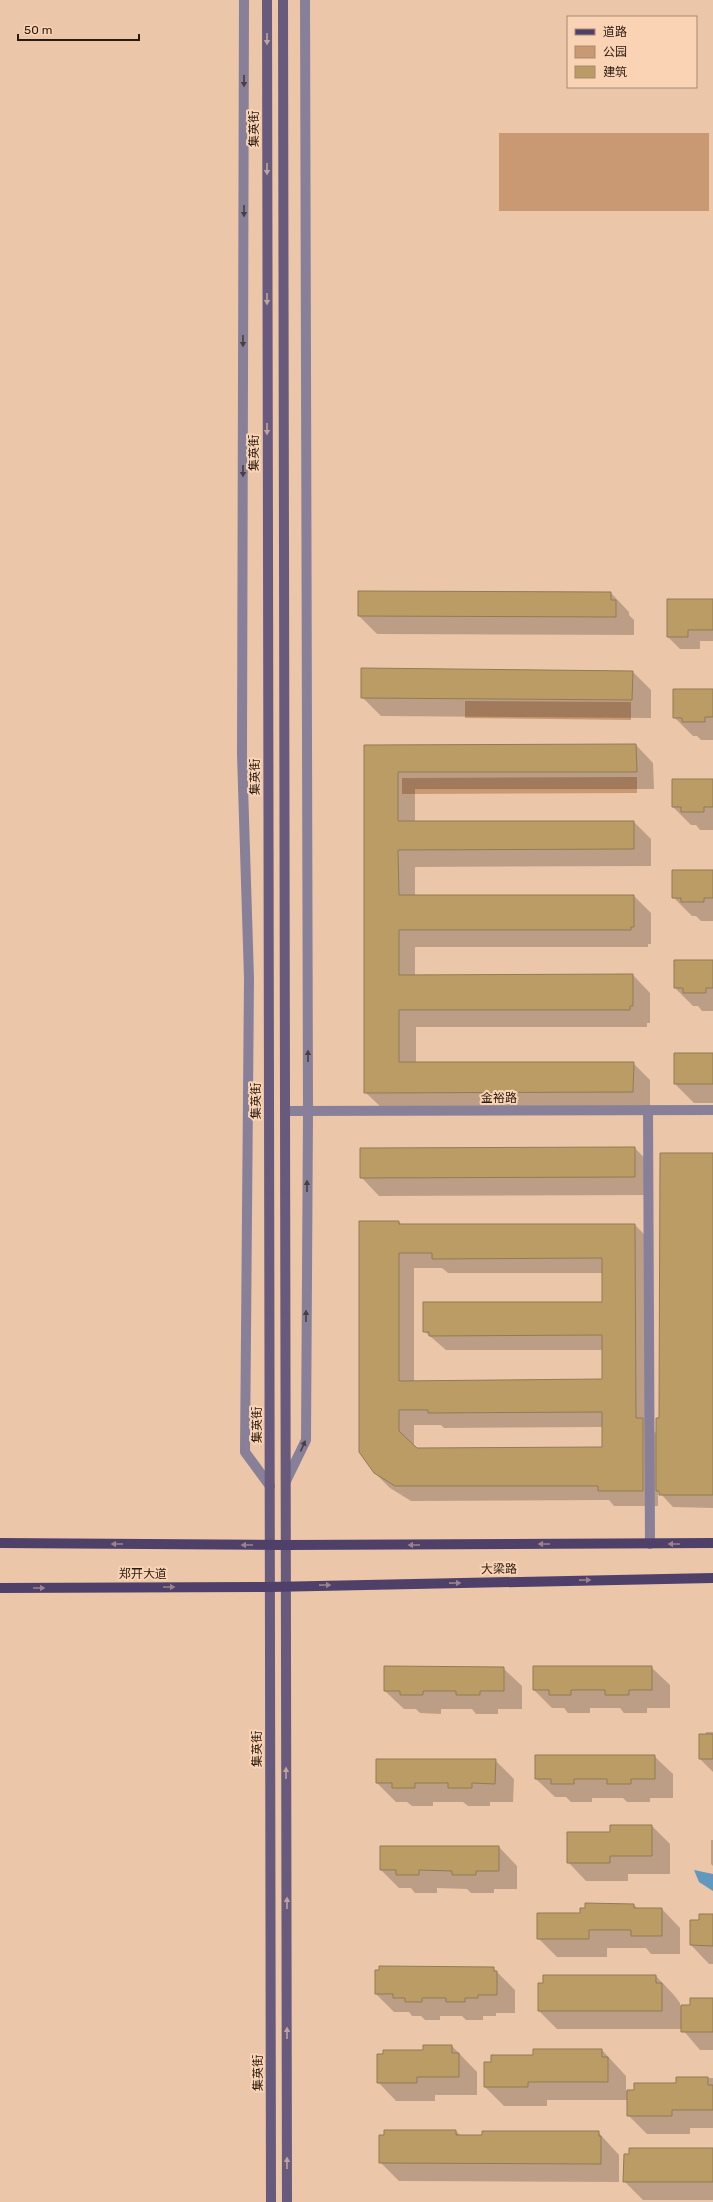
<svg xmlns="http://www.w3.org/2000/svg" width="713" height="2202" font-family="Rubik,'Noto Sans SC',sans-serif">
	<rect width="100%" height="100%" fill="#ecc6a8"/>
	<path fill="#c89972" d="M 499,133 L 709,133 L 709,211 L 499,211 Z
		M 465,701 L 631,702 L 631,720 L 465,718 Z
		M 637,777 L 637,793 L 402,794 L 402,778 Z"/>
	<path fill="#6298bf" d="M 694,1870 L 713,1874 L 713,1891 L 699,1882 Z"/>
	<path fill="#0003" fill-rule="evenodd" d="M 611,593 L 629,612 L 629,615 L 634,620 L 634,635 L 377,634 L 359,616 Z
		M 713,600 L 713,641 L 700,641 L 700,649 L 680,649 L 668,637 Z
		M 633,672 L 651,690 L 651,718 L 381,716 L 362,697 Z
		M 713,690 L 713,740 L 701,740 L 697,736 L 693,736 L 674,717 Z
		M 636,745 L 653,763 L 654,789 L 415,789 L 415,822 L 634,822 L 651,839 L 651,866 L 415,867 L 415,896 L 634,896 L 651,913 L 651,944 L 648,944 L 648,947 L 415,947 L 415,976 L 633,975 L 650,993 L 650,1023 L 647,1023 L 647,1027 L 416,1027 L 416,1063 L 633,1063 L 650,1080 L 650,1109 L 383,1109 L 365,1092 L 365,746 Z
		M 713,780 L 713,830 L 700,830 L 696,825 L 691,825 L 673,807 Z
		M 713,871 L 713,921 L 701,921 L 696,916 L 692,916 L 673,897 Z
		M 713,961 L 713,1011 L 702,1011 L 698,1006 L 693,1006 L 675,988 Z
		M 675,1054 L 713,1054 L 713,1103 L 694,1103 L 675,1084 Z
		M 635,1148 L 653,1167 L 653,1195 L 379,1196 L 361,1177 Z
		M 713,1154 L 713,1508 L 673,1507 L 658,1491 L 658,1506 L 614,1506 L 609,1500 L 411,1501 L 390,1488 L 374,1472 L 399,1222 L 402,1225 L 635,1225 L 650,1240 L 651,1428 L 657,1434 ZM 414,1268 L 442,1268 L 448,1273 L 603,1273 L 603,1303 L 424,1331 L 446,1350 L 603,1350 L 603,1380 L 414,1381 ZM 414,1425 L 441,1425 L 444,1428 L 603,1427 L 603,1448 L 416,1449 L 414,1447 Z
		M 651,1667 L 670,1685 L 670,1708 L 647,1708 L 647,1713 L 624,1713 L 620,1708 L 590,1708 L 590,1713 L 568,1713 L 564,1708 L 552,1708 L 534,1690 Z
		M 503,1668 L 522,1686 L 522,1709 L 498,1709 L 498,1714 L 476,1714 L 472,1709 L 441,1709 L 441,1714 L 420,1713 L 416,1709 L 404,1709 L 385,1691 Z
		M 706,1732 L 713,1732 L 713,1772 L 700,1759 Z
		M 654,1756 L 673,1774 L 673,1798 L 650,1798 L 650,1802 L 627,1802 L 623,1798 L 592,1798 L 592,1802 L 571,1802 L 566,1797 L 555,1797 L 536,1779 Z
		M 377,1760 L 495,1760 L 514,1779 L 513,1802 L 490,1802 L 490,1806 L 468,1806 L 463,1802 L 433,1802 L 433,1806 L 412,1806 L 407,1802 L 396,1802 L 377,1783 Z
		M 652,1826 L 670,1844 L 670,1874 L 628,1874 L 628,1881 L 586,1881 L 568,1862 L 611,1833 Z
		M 711,1840 L 713,1840 L 713,1866 L 711,1864 Z
		M 499,1847 L 517,1866 L 517,1889 L 494,1889 L 494,1893 L 471,1893 L 467,1889 L 437,1888 L 437,1893 L 415,1893 L 411,1888 L 399,1888 L 381,1870 Z
		M 634,1905 L 638,1909 L 662,1909 L 680,1928 L 680,1954 L 651,1954 L 646,1948 L 607,1948 L 607,1957 L 557,1957 L 538,1938 L 581,1914 Z
		M 713,1915 L 713,1964 L 709,1964 L 691,1945 L 691,1921 L 700,1921 Z
		M 493,1968 L 515,1990 L 515,2013 L 496,2013 L 496,2016 L 483,2016 L 483,2020 L 466,2020 L 462,2016 L 440,2016 L 440,2020 L 425,2020 L 421,2016 L 412,2016 L 409,2012 L 394,2012 L 376,1994 Z
		M 656,1976 L 674,1995 L 680,2003 L 680,2006 L 691,2006 L 713,1999 L 713,2050 L 700,2050 L 682,2029 L 557,2029 L 539,2011 Z
		M 452,2046 L 477,2072 L 477,2095 L 435,2095 L 435,2101 L 396,2101 L 378,2082 L 424,2051 Z
		M 534,2050 L 602,2050 L 626,2076 L 626,2091 L 677,2084 L 677,2078 L 713,2078 L 713,2128 L 690,2128 L 690,2134 L 647,2134 L 628,2115 L 628,2100 L 547,2100 L 547,2106 L 504,2106 L 485,2087 L 485,2063 L 534,2056 Z
		M 385,2131 L 456,2131 L 461,2136 L 598,2132 L 619,2155 L 619,2182 L 399,2181 L 380,2162 Z
		M 713,2149 L 713,2200 L 643,2200 L 624,2181 Z"/>
	<path fill="#bc9c65" stroke="#917b55" fill-rule="evenodd" d="M 358,591 L 611,592 L 611,600 L 616,600 L 616,617 L 358,616 Z
		M 667,599 L 713,599 L 713,630 L 688,630 L 688,637 L 667,637 Z
		M 361,668 L 633,671 L 632,700 L 361,698 Z
		M 673,689 L 713,689 L 713,717 L 705,717 L 705,722 L 682,722 L 682,718 L 673,718 Z
		M 636,744 L 637,772 L 398,772 L 398,821 L 634,821 L 634,849 L 398,850 L 399,895 L 634,895 L 634,927 L 631,927 L 631,930 L 399,930 L 399,975 L 633,974 L 633,1006 L 630,1006 L 630,1010 L 399,1010 L 399,1062 L 634,1062 L 633,1092 L 364,1093 L 364,745 Z
		M 672,779 L 713,779 L 713,807 L 704,807 L 704,812 L 681,812 L 681,807 L 672,807 Z
		M 672,870 L 713,870 L 713,898 L 704,898 L 704,902 L 681,902 L 681,898 L 672,898 Z
		M 674,960 L 713,960 L 713,988 L 706,988 L 706,993 L 683,993 L 683,988 L 674,988 Z
		M 674,1053 L 713,1053 L 713,1084 L 674,1084 Z
		M 635,1147 L 635,1177 L 360,1178 L 360,1148 Z
		M 660,1153 L 713,1153 L 713,1495 L 659,1495 L 659,1491 L 656,1491 L 656,1418 L 659,1418 Z
		M 359,1221 L 399,1221 L 399,1224 L 635,1224 L 636,1418 L 643,1418 L 643,1491 L 598,1491 L 598,1486 L 395,1486 L 374,1473 L 359,1452 ZM 399,1253 L 432,1253 L 432,1259 L 602,1258 L 602,1302 L 423,1302 L 423,1332 L 429,1332 L 429,1336 L 602,1335 L 602,1379 L 399,1381 ZM 399,1410 L 428,1410 L 428,1413 L 602,1412 L 602,1447 L 417,1448 L 399,1431 Z
		M 384,1666 L 504,1667 L 504,1691 L 480,1691 L 480,1695 L 456,1695 L 456,1691 L 423,1691 L 423,1695 L 400,1695 L 400,1691 L 384,1691 Z
		M 533,1666 L 652,1666 L 652,1690 L 629,1690 L 629,1695 L 605,1695 L 605,1690 L 571,1690 L 571,1695 L 549,1695 L 549,1690 L 533,1690 Z
		M 699,1734 L 713,1734 L 713,1759 L 699,1759 Z
		M 535,1755 L 655,1755 L 655,1779 L 631,1779 L 631,1784 L 607,1784 L 607,1779 L 574,1779 L 574,1784 L 551,1784 L 551,1779 L 535,1779 Z
		M 376,1759 L 496,1759 L 495,1784 L 472,1783 L 472,1788 L 448,1788 L 448,1783 L 415,1783 L 415,1788 L 392,1788 L 392,1783 L 376,1783 Z
		M 610,1825 L 652,1825 L 652,1856 L 610,1856 L 610,1863 L 567,1863 L 567,1832 L 610,1832 Z
		M 380,1846 L 499,1846 L 499,1871 L 476,1871 L 476,1875 L 452,1875 L 452,1871 L 419,1870 L 419,1875 L 396,1875 L 396,1870 L 380,1870 Z
		M 585,1903 L 634,1904 L 634,1908 L 662,1908 L 662,1936 L 631,1936 L 631,1930 L 589,1930 L 589,1939 L 537,1939 L 537,1913 L 580,1913 L 580,1908 L 585,1908 Z
		M 699,1914 L 713,1914 L 713,1946 L 690,1945 L 690,1920 L 699,1920 Z
		M 379,1966 L 494,1967 L 494,1971 L 497,1971 L 497,1995 L 478,1995 L 478,1998 L 465,1998 L 465,2002 L 446,2002 L 446,1998 L 422,1998 L 422,2002 L 405,2002 L 405,1998 L 393,1998 L 393,1994 L 375,1994 L 375,1970 L 379,1970 Z
		M 543,1975 L 656,1975 L 656,1983 L 662,1983 L 662,2011 L 538,2011 L 538,1983 L 543,1983 Z
		M 690,1998 L 713,1998 L 713,2032 L 681,2032 L 681,2005 L 690,2005 Z
		M 423,2045 L 452,2045 L 452,2053 L 459,2053 L 459,2077 L 417,2077 L 417,2083 L 377,2083 L 377,2054 L 383,2054 L 383,2050 L 423,2050 Z
		M 533,2049 L 602,2049 L 602,2057 L 608,2057 L 608,2082 L 528,2082 L 528,2087 L 484,2087 L 484,2062 L 491,2062 L 491,2055 L 533,2055 Z
		M 676,2077 L 708,2077 L 708,2085 L 713,2085 L 713,2110 L 672,2110 L 672,2116 L 627,2116 L 627,2090 L 634,2090 L 634,2083 L 676,2083 Z
		M 384,2130 L 456,2130 L 456,2135 L 482,2135 L 482,2131 L 599,2131 L 599,2136 L 601,2136 L 601,2164 L 379,2163 L 379,2135 L 384,2135 Z
		M 629,2148 L 713,2148 L 713,2182 L 623,2182 L 624,2154 L 629,2154 Z"/>
	<g fill="none" stroke-linecap="round" stroke-linejoin="round">
		<path stroke="#888098" stroke-width="10" d="M 244,0 L 242,754 L 249,978 L 245,1452 L 270,1486
			M 648,1110 L 650,1544
			M 286,1481 L 306,1440 L 308,1111 L 305,0"/>
		<path stroke="#888098" stroke-width="10" d="M 285,1111 L 713,1110"/>
		<path stroke="#675a7d" stroke-width="10" d="M 267,0 L 271,2202
			M 283,0 L 287,2202"/>
		<path stroke="#4f4069" stroke-width="10" d="M 0,1543 L 286,1545 L 713,1543
			M 0,1588 L 270,1587 L 713,1578"/>
	</g>
	<defs><path id="oneway-solid" d="M-6-.8H1V-3.2L6.5 0L1 3.2V.8H-6Z"/></defs>
	<g fill="#bfa39e">
		<use href="#oneway-solid" transform="translate(267 39) rotate(90)"/>
		<use href="#oneway-solid" transform="translate(267 169) rotate(90)"/>
		<use href="#oneway-solid" transform="translate(267 299) rotate(90)"/>
		<use href="#oneway-solid" transform="translate(267 429) rotate(90)"/>
		<use href="#oneway-solid" transform="translate(286 1773) rotate(-90)"/>
		<use href="#oneway-solid" transform="translate(287 1903) rotate(-90)"/>
		<use href="#oneway-solid" transform="translate(287 2033) rotate(-90)"/>
		<use href="#oneway-solid" transform="translate(287 2163) rotate(-90)"/>
	</g>
	<g fill="#4a3e40">
		<use href="#oneway-solid" transform="translate(244 81) rotate(90)"/>
		<use href="#oneway-solid" transform="translate(244 211) rotate(90)"/>
		<use href="#oneway-solid" transform="translate(243 341) rotate(90)"/>
		<use href="#oneway-solid" transform="translate(243 471) rotate(90)"/>
		<use href="#oneway-solid" transform="translate(308 1056) rotate(-90)"/>
		<use href="#oneway-solid" transform="translate(307 1186) rotate(-90)"/>
		<use href="#oneway-solid" transform="translate(306 1316) rotate(-90)"/>
		<use href="#oneway-solid" transform="translate(303 1446) rotate(-66)"/>
	</g>
	<g fill="#9c828b">
		<use href="#oneway-solid" transform="translate(117 1544) rotate(-180)"/>
		<use href="#oneway-solid" transform="translate(544 1544) rotate(180)"/>
		<use href="#oneway-solid" transform="translate(674 1544) rotate(180)"/>
		<use href="#oneway-solid" transform="translate(247 1545) rotate(-180)"/>
		<use href="#oneway-solid" transform="translate(414 1545) rotate(180)"/>
		<use href="#oneway-solid" transform="translate(585 1580) rotate(-1)"/>
		<use href="#oneway-solid" transform="translate(455 1583) rotate(-1)"/>
		<use href="#oneway-solid" transform="translate(325 1585) rotate(-1)"/>
		<use href="#oneway-solid" transform="translate(169 1587)"/>
		<use href="#oneway-solid" transform="translate(39 1588)"/>
	</g>
	<g text-anchor="middle" dominant-baseline="central" stroke-width="4" stroke-linejoin="round" paint-order="stroke">
		<g font-size="12" fill="#291b10" stroke="#f9d3b4">
			<text transform="translate(254 129) rotate(-90)">集英街</text>
			<text transform="translate(254 453) rotate(-90)">集英街</text>
			<text transform="translate(255 777) rotate(-90)">集英街</text>
			<text x="499" y="1098">金裕路</text>
			<text transform="translate(256 1101) rotate(-90)">集英街</text>
			<text transform="translate(257 1425) rotate(-90)">集英街</text>
			<text transform="translate(499 1569) rotate(-1)">大梁路</text>
			<text x="143" y="1574">郑开大道</text>
			<text transform="translate(257 1749) rotate(-90)">集英街</text>
			<text transform="translate(258 2073) rotate(-90)">集英街</text>
		</g>
	</g>
	<rect x="567" y="16" width="130" height="72" fill="#f9d3b4" stroke="#a68972"/>
	<rect x="575" y="29" width="20" height="6" fill="#4f4069" stroke="#a68972"/>
	<text x="603" y="36" font-size="12" fill="#291b10">道路</text>
	<rect x="575" y="46" width="20" height="12" fill="#c89972" stroke="#a68972"/>
	<text x="603" y="56" font-size="12" fill="#291b10">公园</text>
	<rect x="575" y="66" width="20" height="12" fill="#bc9c65" stroke="#a68972"/>
	<text x="603" y="76" font-size="12" fill="#291b10">建筑</text>
	<path d="M18 34v6h121v-6" fill="none" stroke="#291b10" stroke-width="2"/>
	<text x="24" y="34" font-size="12" fill="#291b10" stroke="#f9d3b4" stroke-width="3" paint-order="stroke">50 m</text>
</svg>
